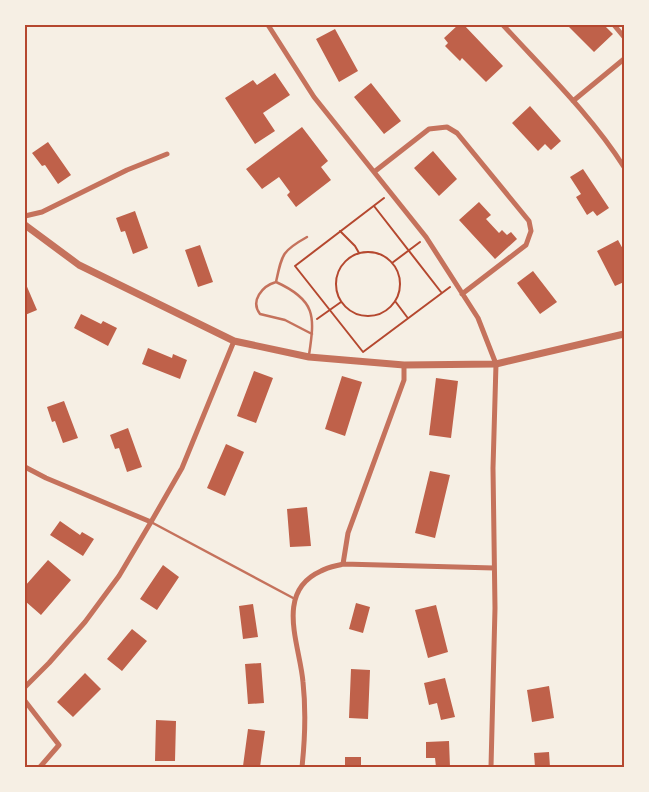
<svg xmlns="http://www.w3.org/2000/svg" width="649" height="792" font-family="Barlow,sans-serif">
	<rect width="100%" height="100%" fill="#f6efe4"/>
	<path fill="#bf614a" d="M 458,25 L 464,25 L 503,66 L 486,82 L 462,58 L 460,61 L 445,46 L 448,43 L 444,38 Z
		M 567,25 L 604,25 L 613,34 L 594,52 Z
		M 335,29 L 358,71 L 339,82 L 316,39 Z
		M 275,73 L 290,95 L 263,113 L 275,131 L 255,144 L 225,98 L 253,80 L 257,85 Z
		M 371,83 L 401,121 L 384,134 L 354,97 Z
		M 530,106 L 561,141 L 551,150 L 545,144 L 538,151 L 512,123 Z
		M 302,127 L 328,161 L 321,167 L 331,180 L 296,207 L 287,195 L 290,192 L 279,177 L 262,189 L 246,169 Z
		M 48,142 L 71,175 L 58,184 L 45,165 L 42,166 L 32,153 Z
		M 433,151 L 457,179 L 439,196 L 414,168 Z
		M 583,169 L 609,208 L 597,216 L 593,211 L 587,215 L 576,197 L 581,194 L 570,177 Z
		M 479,202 L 491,215 L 486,219 L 499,233 L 502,230 L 507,235 L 511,232 L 517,239 L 495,259 L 459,220 Z
		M 135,211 L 148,248 L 133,254 L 125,231 L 121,232 L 116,218 Z
		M 618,240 L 624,251 L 624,282 L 615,286 L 597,251 Z
		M 200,245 L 213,282 L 198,287 L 185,250 Z
		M 533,271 L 557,302 L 540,314 L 517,283 Z
		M 25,282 L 37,310 L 25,315 Z
		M 81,314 L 101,324 L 103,321 L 117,328 L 108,346 L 74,328 Z
		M 148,348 L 172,358 L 173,354 L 187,360 L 180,379 L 142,364 Z
		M 254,371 L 273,378 L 256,423 L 237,416 Z
		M 342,376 L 362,382 L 345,436 L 325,429 Z
		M 436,378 L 458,381 L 451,438 L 429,435 Z
		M 64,401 L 78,438 L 63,443 L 55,421 L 52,422 L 47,407 Z
		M 128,428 L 142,467 L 127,472 L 119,448 L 115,449 L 110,435 Z
		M 226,444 L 244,452 L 225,496 L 207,488 Z
		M 430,471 L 450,475 L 435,538 L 415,533 Z
		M 307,507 L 311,546 L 290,547 L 287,509 Z
		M 60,521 L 80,535 L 82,532 L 94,539 L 83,556 L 50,535 Z
		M 48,560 L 71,580 L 41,615 L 25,601 L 25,586 Z
		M 163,565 L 179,577 L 157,610 L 140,599 Z
		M 356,603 L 370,607 L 363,633 L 349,629 Z
		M 253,604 L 258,637 L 243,639 L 239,606 Z
		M 436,605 L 448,652 L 428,658 L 415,610 Z
		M 132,629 L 147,641 L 122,671 L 107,659 Z
		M 261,663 L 264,703 L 248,704 L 245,664 Z
		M 351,669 L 370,670 L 368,719 L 349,718 Z
		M 85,673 L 101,689 L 73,717 L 57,702 Z
		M 445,678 L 455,717 L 441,720 L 437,703 L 429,705 L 424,683 Z
		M 549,686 L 554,718 L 532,722 L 527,690 Z
		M 156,720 L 176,721 L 175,761 L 155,761 Z
		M 248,729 L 265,731 L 260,767 L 243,766 Z
		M 449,741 L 450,767 L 436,767 L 435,758 L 426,758 L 426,742 Z
		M 549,752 L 550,767 L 535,767 L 534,753 Z
		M 345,757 L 361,757 L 361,767 L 345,767 Z"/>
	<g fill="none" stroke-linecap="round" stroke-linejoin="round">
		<path stroke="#b5482f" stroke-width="2" d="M 384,198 L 295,266 L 363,352 L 450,287
			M 374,206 L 441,292
			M 340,231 L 355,246 L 359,253
			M336 284a32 32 0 1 1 64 0a32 32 0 1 1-64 0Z
			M 392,263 L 420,242
			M 395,301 L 407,317
			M 317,319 L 341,302"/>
		<path stroke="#c5725c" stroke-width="2.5" d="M 276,282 C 282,254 282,251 307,237
			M 309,355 C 315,316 316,300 276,282 C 262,286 250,301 260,314 L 285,320 L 312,334
			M 151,522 L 295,599"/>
		<path stroke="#c5725c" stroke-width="5" d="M 268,25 L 314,97 L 426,237 L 478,318 L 496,364 L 493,468 L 495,608 L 491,767
			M 503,25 C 545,71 591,115 624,167
			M 614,25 L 624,37
			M 573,101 L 624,59
			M 374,172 L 429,129 L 447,127 L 457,133 L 529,221 L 531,231 L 526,245 L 462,294
			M 25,216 L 42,212 L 127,170 L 167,154
			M 25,467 L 46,478 L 151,522
			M 343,564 L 348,533 L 404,380 L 404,365
			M 25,687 L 49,663 L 85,622 L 119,576 L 151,522 L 182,468 L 234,341
			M 25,701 L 59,745 L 40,767
			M 302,767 C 305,739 306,710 303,682 C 300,645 274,592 321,571 C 328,567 336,566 343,564 L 494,568"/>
		<path stroke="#c5725c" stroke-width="7" d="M 25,225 L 79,265 L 234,341 L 309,357 L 404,365 L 496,364 L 624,334"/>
	</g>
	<rect width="649" height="792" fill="none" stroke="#f6efe4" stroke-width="52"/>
	<rect x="26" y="26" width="597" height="740" fill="none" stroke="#b5482f" stroke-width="2"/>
</svg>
